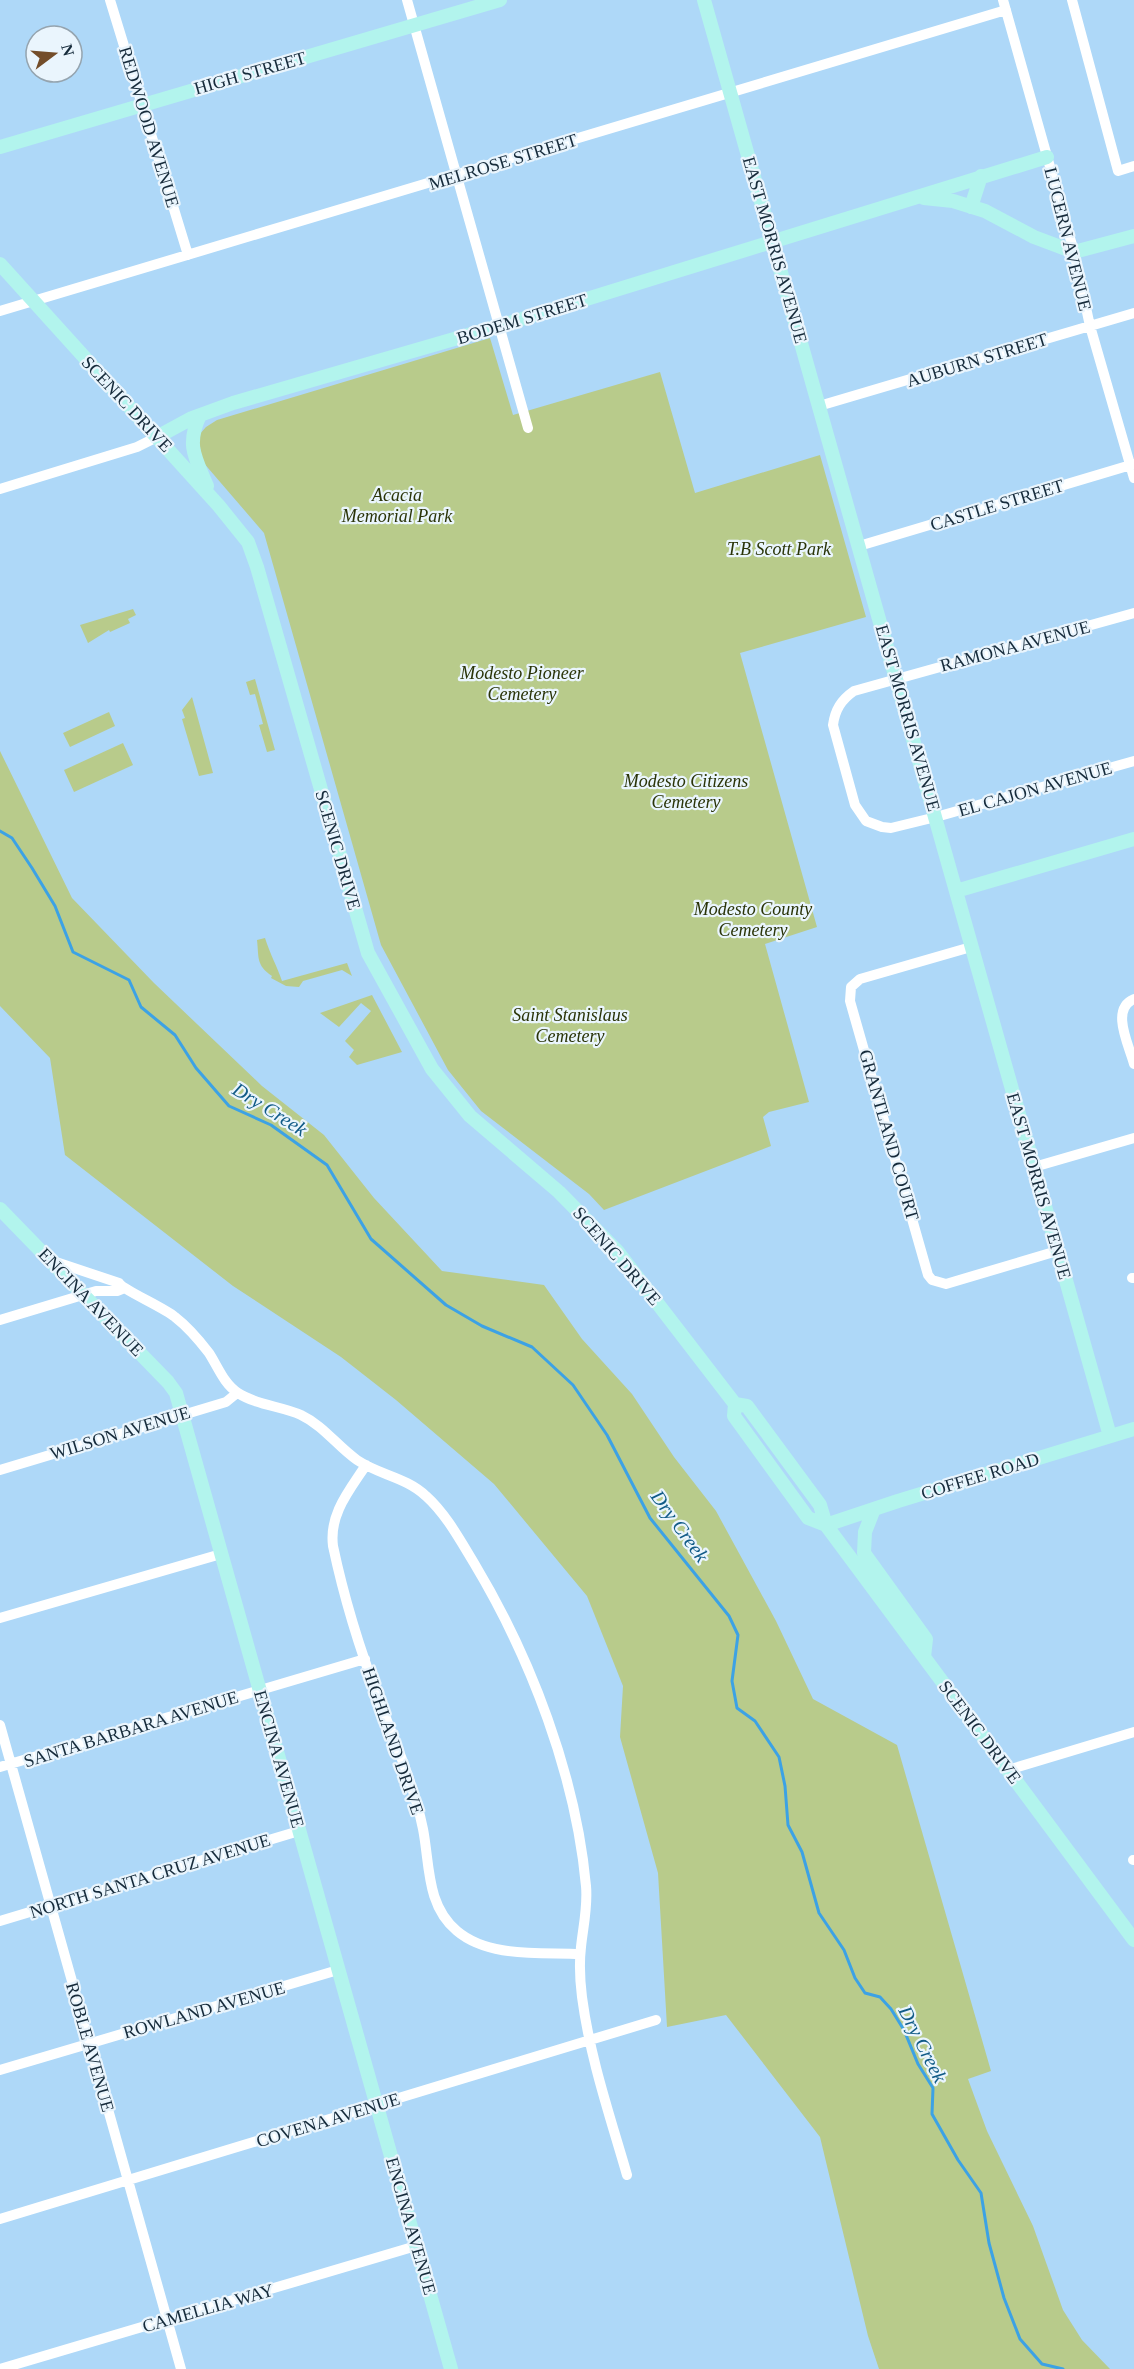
<svg xmlns="http://www.w3.org/2000/svg" width="1134" height="2369" font-family="'Times New Roman',serif">
	<rect width="100%" height="100%" fill="#aed8f8"/>
	<path fill="#b8cb8b" d="M 490,338 L 513,415 L 660,372 L 695,493 L 820,455 L 866,617 L 740,653 L 817,927 L 765,944 L 809,1102 L 769,1112 L 763,1117 L 771,1146 L 604,1210 L 589,1194 L 481,1111 L 448,1070 L 381,945 L 264,533 L 202,461 L 198,436 L 206,427 L 217,420 Z
		M 133,609 L 136,615 L 128,619 L 130,623 L 110,632 L 109,630 L 88,643 L 80,625 Z
		M 255,679 L 275,750 L 267,752 L 259,725 L 263,724 L 255,694 L 250,695 L 246,682 Z
		M 192,697 L 213,773 L 199,776 L 182,719 L 185,718 L 182,710 Z
		M 109,712 L 115,726 L 70,747 L 63,733 Z
		M 123,743 L 133,765 L 74,792 L 64,770 Z
		M 0,751 L 72,898 L 154,983 L 262,1086 L 324,1135 L 374,1198 L 442,1271 L 544,1285 L 582,1339 L 632,1394 L 674,1457 L 716,1511 L 776,1621 L 813,1699 L 897,1745 L 991,2071 L 968,2079 L 987,2131 L 1033,2226 L 1063,2310 L 1082,2340 L 1110,2369 L 879,2369 L 868,2336 L 820,2137 L 726,2015 L 667,2027 L 658,1873 L 620,1737 L 623,1686 L 587,1596 L 494,1484 L 396,1400 L 341,1357 L 233,1286 L 65,1155 L 50,1058 L 0,1006 Z
		M 265,938 C 270,954 277,966 282,981 L 347,963 L 352,976 L 342,970 L 303,981 L 299,987 L 286,986 L 271,978 L 272,976 C 256,965 259,958 257,940 Z
		M 372,995 L 402,1052 L 357,1065 L 349,1057 L 354,1050 L 345,1041 L 371,1011 L 361,1003 L 339,1027 L 320,1013 Z"/>
	<g fill="none" stroke-linecap="round" stroke-linejoin="round">
		<path stroke="#3ca2e5" stroke-width="3" d="M 0,831 L 12,838 L 32,868 L 55,906 L 73,952 L 129,980 L 141,1007 L 175,1035 L 196,1068 L 229,1106 L 271,1125 L 327,1165 L 371,1239 L 446,1305 L 482,1326 L 532,1347 L 573,1385 L 607,1435 L 650,1518 L 729,1616 L 738,1635 L 732,1681 L 737,1708 L 755,1721 L 779,1757 L 785,1786 L 788,1825 L 802,1852 L 819,1913 L 844,1950 L 855,1978 L 865,1993 L 880,1997 L 891,2009 L 904,2030 L 918,2064 L 933,2088 L 932,2114 L 958,2160 L 981,2193 L 989,2243 L 1004,2298 L 1020,2339 L 1042,2364 L 1063,2369"/>
		<path stroke="#fff" stroke-width="10" d="M 110,0 L 188,255
			M 407,0 L 528,428
			M 1003,0 L 1074,252 L 1090,326 L 1134,478
			M 1072,0 L 1118,171 L 1134,166
			M 0,311 L 1006,10
			M 819,406 L 1134,313
			M 0,489 L 137,447 L 157,437
			M 859,546 L 1134,464
			M 1134,613 L 854,691 C 841,700 835,710 833,725 L 855,805 L 866,821 L 882,827 L 891,828 L 936,817 L 1134,761
			M 971,947 L 860,979 L 851,987 L 850,1001 L 928,1275 L 932,1280 L 946,1284 L 1057,1251
			M 1134,999 C 1110,1009 1129,1045 1134,1064
			M 1034,1167 L 1134,1138
			M 53,1261 L 119,1283 C 123,1290 163,1307 175,1317 C 188,1327 199,1340 209,1353 C 218,1367 224,1384 238,1393 C 256,1405 281,1406 301,1415 C 324,1426 337,1446 357,1460 C 379,1475 406,1477 426,1496 C 446,1514 460,1540 474,1563 C 531,1658 576,1776 586,1886 C 588,1907 583,1927 581,1947 C 579,1964 580,1981 582,1997 C 590,2058 610,2116 627,2175
			M 1132,1278 L 1134,1278
			M 0,1320 L 96,1291 L 117,1291 L 122,1289
			M 366,1465 C 349,1491 329,1514 333,1546 C 344,1598 360,1650 379,1700 C 395,1742 414,1785 423,1829 C 430,1865 426,1905 457,1931 C 489,1958 540,1952 580,1954
			M 0,1470 L 226,1402 L 237,1393
			M 0,1618 L 221,1554
			M 0,1725 L 181,2369
			M 0,1767 L 365,1659
			M 1008,1770 L 1134,1732
			M 1133,1860 L 1134,1860
			M 0,1921 L 299,1831
			M 0,2070 L 338,1970
			M 0,2219 L 656,2020
			M 0,2369 L 416,2246"/>
		<path stroke="#b2f4ed" stroke-width="14" d="M 704,0 L 1110,1436
			M 0,147 L 500,0
			M 924,198 L 953,201 L 985,211 L 1034,237 L 1074,252 L 1134,236
			M 971,207 L 981,176
			M 0,264 L 219,506 L 248,542 L 257,567 L 368,953 L 432,1069 L 470,1116 L 559,1192 L 618,1252 L 735,1404 L 747,1406 L 820,1505 L 826,1525 L 1134,1940
			M 200,415 C 186,445 195,457 207,486
			M 157,437 L 192,418 L 233,403 L 499,326 L 1047,157
			M 956,891 L 1134,839
			M 0,1209 L 168,1382 L 176,1393 L 451,2369
			M 735,1404 L 734,1416 L 808,1518 L 826,1525
			M 874,1509 L 865,1532 L 864,1553 L 926,1639 L 924,1657
			M 826,1525 L 898,1501 L 1134,1429"/>
	</g>
	<g text-anchor="middle" dominant-baseline="central" stroke-width="4.5" stroke-linejoin="round" paint-order="stroke">
		<g font-size="18" fill="#162b3b" stroke="#eaf5fd">
			<text transform="translate(250 73) rotate(-16)">HIGH STREET</text>
			<text transform="translate(149 127) rotate(73)">REDWOOD AVENUE</text>
			<text transform="translate(503 162) rotate(-17)">MELROSE STREET</text>
			<text transform="translate(1068 239) rotate(76)">LUCERN AVENUE</text>
			<text transform="translate(775 250) rotate(74)">EAST MORRIS AVENUE</text>
			<text transform="translate(522 319) rotate(-17)">BODEM STREET</text>
			<text transform="translate(977 360) rotate(-17)">AUBURN STREET</text>
			<text transform="translate(127 404) rotate(47)">SCENIC DRIVE</text>
			<text transform="translate(997 505) rotate(-17)">CASTLE STREET</text>
			<text transform="translate(1015 646) rotate(-15)">RAMONA AVENUE</text>
			<text transform="translate(908 718) rotate(74)">EAST MORRIS AVENUE</text>
			<text transform="translate(1035 789) rotate(-16)">EL CAJON AVENUE</text>
			<text transform="translate(338 850) rotate(74)">SCENIC DRIVE</text>
			<text transform="translate(889 1135) rotate(74)">GRANTLAND COURT</text>
			<text transform="translate(1039 1186) rotate(74)">EAST MORRIS AVENUE</text>
			<text transform="translate(617 1256) rotate(49)">SCENIC DRIVE</text>
			<text transform="translate(91 1302) rotate(46)">ENCINA AVENUE</text>
			<text transform="translate(120 1433) rotate(-17)">WILSON AVENUE</text>
			<text transform="translate(980 1476) rotate(-17)">COFFEE ROAD</text>
			<text transform="translate(131 1729) rotate(-17)">SANTA BARBARA AVENUE</text>
			<text transform="translate(980 1732) rotate(53)">SCENIC DRIVE</text>
			<text transform="translate(393 1741) rotate(71)">HIGHLAND DRIVE</text>
			<text transform="translate(279 1759) rotate(74)">ENCINA AVENUE</text>
			<text transform="translate(150 1876) rotate(-17)">NORTH SANTA CRUZ AVENUE</text>
			<text transform="translate(204 2010) rotate(-16)">ROWLAND AVENUE</text>
			<text transform="translate(90 2047) rotate(74)">ROBLE AVENUE</text>
			<text transform="translate(328 2120) rotate(-17)">COVENA AVENUE</text>
			<text transform="translate(411 2226) rotate(74)">ENCINA AVENUE</text>
			<text transform="translate(208 2308) rotate(-16)">CAMELLIA WAY</text>
		</g>
		<g font-size="18" font-style="italic" fill="#2a3408" stroke="#eaf5fd">
			<text x="397" y="495">Acacia<tspan x="397" dy="21">Memorial Park</tspan></text>
			<text x="779" y="549">T.B Scott Park</text>
			<text x="522" y="673">Modesto Pioneer<tspan x="522" dy="21">Cemetery</tspan></text>
			<text x="686" y="781">Modesto Citizens<tspan x="686" dy="21">Cemetery</tspan></text>
			<text x="753" y="909">Modesto County<tspan x="753" dy="21">Cemetery</tspan></text>
			<text x="570" y="1015">Saint Stanislaus<tspan x="570" dy="21">Cemetery</tspan></text>
		</g>
		<g font-size="20" font-style="italic" fill="#115b87" stroke="#eaf5fd">
			<text transform="translate(270 1109) rotate(32)">Dry Creek</text>
			<text transform="translate(680 1526) rotate(54)">Dry Creek</text>
			<text transform="translate(923 2044) rotate(63)">Dry Creek</text>
		</g>
	</g>
	<g transform="translate(54 54) rotate(74)"><circle r="28" fill="#eaf5fd" stroke="#95a4af" stroke-width="1.5"/>
	<path d="M0-4.5L10 22L0 15L-10 22Z" fill="#734d2a"/>
	<text y="-9" font-size="16" font-weight="bold" text-anchor="middle" fill="#162b3b">N</text>
	</g>
</svg>
